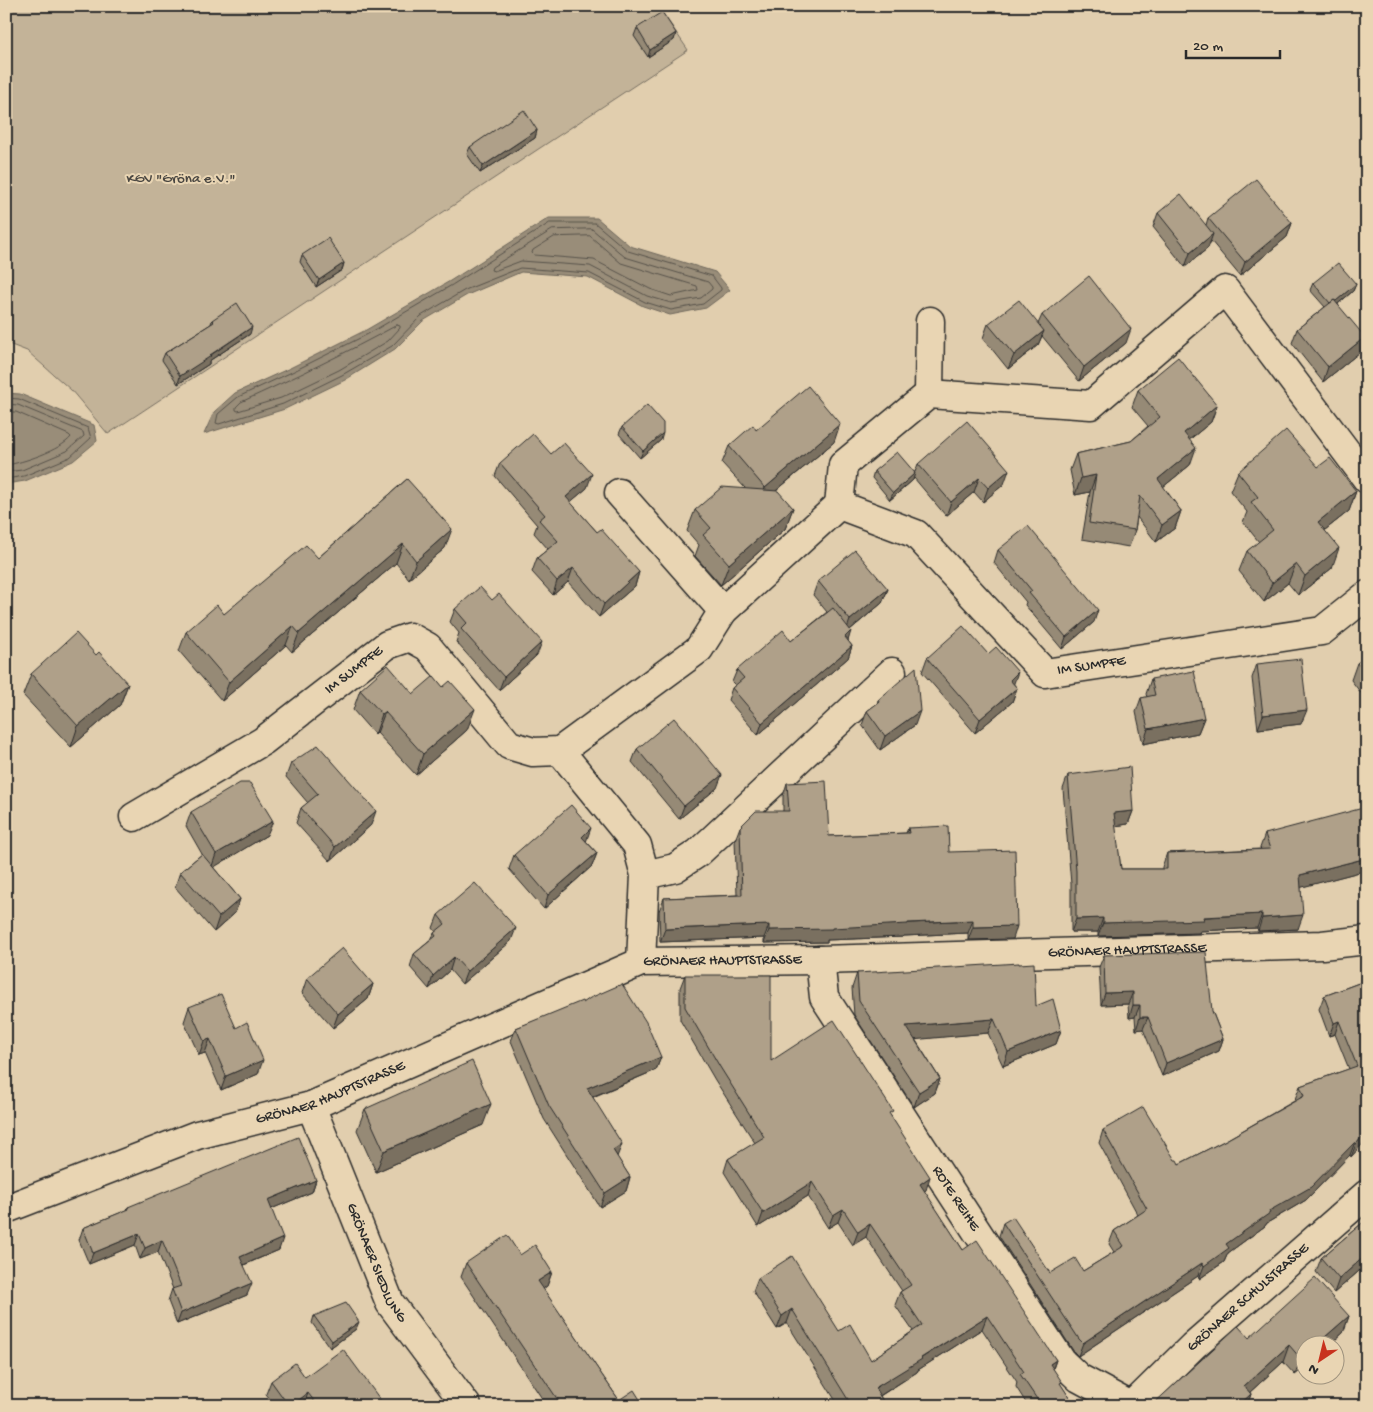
<svg xmlns="http://www.w3.org/2000/svg" width="1373" height="1412" font-family="'Gochi Hand',sans-serif">
	<rect width="100%" height="100%" fill="#e1ceae"/>
	<filter id="ink" filterUnits="userSpaceOnUse"><feTurbulence type="fractalNoise" baseFrequency=".02" numOctaves="2"/><feDisplacementMap in="SourceGraphic" scale="10" xChannelSelector="R" yChannelSelector="G"/><feConvolveMatrix kernelMatrix="1 2 1 2 8 2 1 2 1" color-interpolation-filters="sRGB"/></filter>
	<g filter="url(#ink)">
		<path fill="#c3b398" stroke="#776f62" d="M 6,6 L 658,6 L 688,50 L 108,434 L 71,390 L 27,351 L 6,343 Z"/>
		<path fill="#998d79" stroke="#6d665a" d="M 549,218 L 597,218 L 630,246 L 715,272 L 730,290 L 706,308 L 670,315 L 643,306 L 588,277 L 521,272 L 467,295 L 423,321 L 395,349 L 345,380 L 285,409 L 204,434 L 214,412 L 235,393 L 290,368 L 366,330 L 450,281 Z
			M 6,393 L 20,394 L 94,425 L 97,441 L 73,461 L 25,481 L 6,484 Z"/>
		<g fill="none" stroke-linecap="round" stroke-linejoin="round">
			<path stroke="#57524a" stroke-width="1" d="M 550,223 L 595,223 L 628,251 L 712,276 L 721,288 L 721,290 L 703,304 L 671,310 L 645,302 L 589,273 L 520,268 L 465,290 L 421,316 L 392,346 L 342,375 L 283,404 L 219,424 L 216,423 L 218,414 L 238,397 L 292,372 L 368,334 L 452,285 Z
				M 592,229 L 625,257 L 708,282 L 712,287 L 712,289 L 701,298 L 671,303 L 647,296 L 590,266 L 521,261 L 494,271 L 491,270 L 492,267 L 552,230 Z
				M 590,236 L 621,263 L 697,286 L 698,290 L 671,296 L 650,289 L 594,260 L 534,255 L 532,253 L 533,250 L 554,237 Z
				M 397,325 L 400,326 L 400,328 L 388,341 L 339,370 L 281,398 L 238,411 L 236,410 L 236,407 L 241,402 C 294,378 346,353 397,325 Z
				M 6,398 L 19,399 L 88,428 L 91,438 L 70,457 L 24,476 L 6,479
				M 6,404 L 18,405 L 83,432 L 84,436 L 67,451 L 22,470 L 6,472
				M 6,412 L 16,412 L 69,435 L 71,437 C 61,450 22,463 6,465"/>
			<g stroke="#2b2b2b" stroke-width="31">
				<g id="minor">
					<path d="M 929,394 L 930,321"/>
					<path id="s1" d="M 1367,479 L 1225,290 L 1091,405 L 929,394 L 843,465 L 839,505 L 916,534 L 1045,673 L 1322,631 L 1367,595"/>
					<path d="M 619,493 L 723,611"/>
					<path d="M 560,751 L 637,845 L 645,875 L 641,962"/>
					<path id="s2" d="M 134,817 L 263,741 L 387,645 L 410,637 L 428,647 L 509,745 L 533,752 L 560,751 L 699,649 L 723,611 L 839,505"/>
					<path d="M 645,875 L 675,868 L 698,853 L 892,672"/>
					<path id="s3" d="M 820,960 L 824,997 L 1062,1362 L 1079,1378 L 1131,1406"/>
					<path id="s4" d="M 311,1106 L 390,1303 L 467,1406"/>
					<path id="s5" d="M 6,1209 L 197,1135 L 311,1106 L 641,962 L 820,960 L 1322,945 L 1367,940"/>
					<path id="s6" d="M 1132,1406 L 1193,1346 L 1367,1194"/>
				</g>
			</g>
			<use href="#minor" stroke="#e9d5b3" stroke-width="28"/>
		</g>
		<path fill="#968a76" stroke="#2b2b2b" d="M 637,28 L 676,33 L 674,40 L 648,57 L 634,36 Z
			M 537,130 L 535,138 L 480,173 L 467,154 L 470,147 Z
			M 1158,213 L 1206,225 L 1208,218 L 1292,223 L 1287,237 L 1240,276 L 1211,241 L 1208,248 L 1185,267 L 1153,227 Z
			M 302,255 L 344,263 L 342,270 L 316,287 L 300,262 Z
			M 1313,283 L 1356,284 L 1353,291 L 1338,304 L 1360,352 L 1323,382 L 1292,343 L 1297,329 L 1325,307 L 1310,290 Z
			M 1042,315 L 1126,343 L 1079,381 L 1042,336 L 1038,345 L 1008,369 L 983,338 L 988,324 L 1038,324 Z
			M 212,320 L 250,334 L 209,361 L 209,364 L 178,384 L 162,360 L 165,353 L 211,324 Z
			M 1138,390 L 1217,405 L 1211,422 L 1189,440 L 1190,465 L 1163,487 L 1181,511 L 1175,528 L 1156,542 L 1137,517 L 1135,530 L 1129,547 L 1082,539 L 1090,492 L 1075,495 L 1070,470 L 1076,454 L 1131,441 L 1148,426 L 1132,407 Z
			M 622,427 L 661,440 L 640,458 L 619,434 Z
			M 756,430 L 834,442 L 776,491 L 793,508 L 785,529 L 721,585 L 695,556 L 699,545 L 687,531 L 695,510 L 745,488 L 722,463 L 729,446 Z
			M 551,454 L 587,488 L 570,502 L 597,532 L 639,572 L 635,586 L 599,617 L 568,582 L 553,595 L 532,572 L 537,558 L 548,549 L 534,533 L 537,525 L 495,476 L 500,463 Z
			M 918,464 L 1004,484 L 983,502 L 974,492 L 946,516 L 914,478 L 913,480 L 890,500 L 872,478 L 874,471 L 915,472 Z
			M 1318,467 L 1356,491 L 1349,511 L 1325,530 L 1332,568 L 1298,595 L 1288,583 L 1264,602 L 1239,571 L 1247,551 L 1259,542 L 1243,522 L 1247,512 L 1230,491 L 1238,472 Z
			M 407,479 L 445,548 L 409,579 L 396,563 L 292,652 L 286,645 L 222,701 L 179,651 L 186,632 L 224,614 L 318,558 Z
			M 998,550 L 1094,622 L 1062,649 L 1025,605 L 1026,602 L 994,563 Z
			M 818,581 L 888,589 L 882,603 L 850,630 L 848,641 L 852,646 L 848,658 L 758,735 L 728,700 L 732,688 L 735,685 L 732,682 L 737,670 L 791,641 L 827,612 L 813,595 Z
			M 455,609 L 537,655 L 499,690 L 456,642 L 459,633 L 450,622 Z
			M 988,654 L 1017,688 L 1012,702 L 975,733 L 922,672 L 927,658 Z
			M 96,655 L 128,684 L 120,705 L 71,747 L 23,695 L 31,674 Z
			M 1367,655 L 1367,701 L 1351,680 L 1357,663 Z
			M 1257,664 L 1301,724 L 1258,729 L 1252,678 Z
			M 1151,679 L 1204,718 L 1198,733 L 1143,744 L 1136,712 L 1141,698 L 1147,697 L 1146,694 Z
			M 360,690 L 413,694 L 467,730 L 416,775 L 377,733 L 375,735 L 353,710 Z
			M 878,700 L 915,725 L 880,750 L 862,725 L 867,711 L 877,704 Z
			M 637,749 L 717,788 L 679,819 L 632,762 Z
			M 291,763 L 371,825 L 330,861 L 296,823 L 301,808 L 308,803 L 286,777 Z
			M 1068,775 L 1133,811 L 1128,824 L 1115,826 L 1121,869 L 1162,869 L 1162,867 L 1167,853 L 1261,849 L 1260,848 L 1265,834 L 1367,822 L 1367,870 L 1301,887 L 1298,929 L 1258,931 L 1257,928 L 1200,931 L 1199,933 L 1098,936 L 1098,932 L 1071,932 L 1071,884 L 1063,789 Z
			M 787,783 L 829,836 L 906,833 L 908,828 L 949,852 L 1013,939 L 968,940 L 968,933 L 904,936 L 903,937 L 827,940 L 827,942 L 764,943 L 764,938 L 660,942 L 659,911 L 664,898 L 737,895 L 735,840 L 740,827 L 783,811 L 783,796 Z
			M 191,812 L 267,835 L 213,867 L 240,899 L 235,913 L 214,932 L 175,887 L 180,872 L 202,854 L 186,826 Z
			M 587,842 L 597,853 L 592,866 L 544,909 L 509,869 L 514,855 Z
			M 438,915 L 511,941 L 462,984 L 450,970 L 429,989 L 410,967 L 414,954 L 432,939 L 434,933 L 436,932 L 433,928 Z
			M 1104,955 L 1212,1011 L 1223,1039 L 1219,1051 L 1162,1076 L 1143,1029 L 1136,1030 L 1135,1017 L 1129,1018 L 1128,1004 L 1101,1005 L 1099,967 Z
			M 857,973 L 1036,1006 L 1061,1030 L 1056,1044 L 1003,1066 L 988,1033 L 915,1039 L 940,1079 L 935,1093 L 914,1107 L 854,1015 L 852,988 Z
			M 685,975 L 771,1061 L 891,1116 L 926,1190 L 924,1191 L 963,1250 L 1056,1360 L 1053,1369 L 1061,1385 L 1075,1406 L 1028,1406 L 1016,1387 L 1017,1382 L 982,1329 L 918,1370 L 917,1372 L 880,1396 L 886,1406 L 839,1406 L 787,1323 L 777,1329 L 753,1291 L 758,1278 L 839,1331 L 871,1360 L 913,1331 L 895,1305 L 900,1292 L 902,1291 L 866,1237 L 853,1245 L 838,1222 L 828,1228 L 808,1196 L 758,1227 L 724,1172 L 728,1159 L 755,1143 L 715,1080 L 680,1020 L 680,988 Z
			M 307,978 L 373,984 L 368,999 L 333,1028 L 302,993 Z
			M 1367,980 L 1367,1139 L 1351,1157 L 1350,1155 L 1306,1200 L 1267,1223 L 1265,1226 L 1228,1253 L 1224,1262 L 1199,1279 L 1198,1276 L 1078,1356 L 1074,1352 L 999,1236 L 1003,1223 L 1050,1273 L 1083,1271 L 1114,1252 L 1109,1244 L 1114,1231 L 1138,1215 L 1099,1143 L 1103,1130 L 1175,1160 L 1179,1164 L 1226,1140 L 1296,1100 L 1295,1099 L 1300,1086 L 1349,1069 L 1335,1034 L 1329,1036 L 1319,1009 L 1324,996 Z
			M 583,1003 L 661,1057 L 656,1070 L 593,1097 L 617,1157 L 630,1177 L 626,1191 L 600,1207 L 544,1119 L 511,1041 L 516,1028 Z
			M 189,1007 L 236,1028 L 258,1074 L 221,1090 L 205,1053 L 199,1055 L 184,1022 Z
			M 365,1109 L 483,1125 L 376,1172 L 357,1130 Z
			M 316,1180 L 312,1192 L 271,1209 L 279,1250 L 244,1265 L 247,1295 L 177,1324 L 168,1301 L 172,1289 L 173,1289 L 158,1252 L 140,1259 L 135,1245 L 89,1264 L 79,1240 L 83,1228 L 127,1210 L 128,1207 Z
			M 1367,1219 L 1367,1264 L 1334,1293 L 1316,1272 L 1321,1258 Z
			M 520,1255 L 552,1272 L 547,1286 L 543,1289 L 619,1400 L 644,1406 L 547,1406 L 461,1277 L 466,1263 Z
			M 314,1316 L 356,1329 L 330,1348 L 312,1323 Z
			M 1349,1316 L 1343,1333 L 1295,1375 L 1283,1362 L 1250,1392 L 1251,1394 L 1247,1406 L 1151,1406 L 1249,1338 Z
			M 305,1377 L 385,1406 L 305,1406 L 304,1405 L 303,1406 L 276,1406 L 266,1394 L 271,1381 Z"/>
		<path fill="#7a7060" stroke="#2b2b2b" d="M 676,33 L 674,40 L 648,57 L 650,50 Z
			M 537,130 L 535,138 L 480,173 L 483,166 Z
			M 1292,223 L 1287,237 L 1240,276 L 1245,262 Z
			M 1213,234 L 1208,248 L 1185,267 L 1190,253 Z
			M 344,263 L 342,270 L 316,287 L 319,280 Z
			M 1356,284 L 1353,291 L 1328,312 L 1331,305 Z
			M 252,327 L 250,334 L 209,361 L 209,364 L 178,384 L 180,376 Z
			M 1131,329 L 1126,343 L 1079,381 L 1084,367 Z
			M 1044,331 L 1038,345 L 1008,369 L 1014,355 Z
			M 1365,337 L 1360,352 L 1323,382 L 1328,367 Z
			M 1217,405 L 1211,422 L 1177,450 L 1184,433 Z
			M 840,424 L 834,442 L 759,505 L 765,488 Z
			M 663,433 L 661,440 L 640,458 L 643,451 Z
			M 1196,448 L 1190,465 L 1152,496 L 1158,479 Z
			M 1009,470 L 1004,484 L 983,502 L 988,488 Z
			M 915,473 L 913,480 L 890,500 L 893,493 Z
			M 592,474 L 587,488 L 561,510 L 566,497 Z
			M 1096,475 L 1090,492 L 1075,495 L 1081,478 Z
			M 979,478 L 974,492 L 946,516 L 951,502 Z
			M 1356,491 L 1349,511 L 1311,541 L 1318,522 Z
			M 793,508 L 785,529 L 721,585 L 729,564 Z
			M 1181,511 L 1175,528 L 1156,542 L 1162,525 Z
			M 452,529 L 445,548 L 409,579 L 416,561 Z
			M 403,544 L 396,563 L 292,652 L 299,633 Z
			M 1339,548 L 1332,568 L 1298,595 L 1305,576 Z
			M 1296,564 L 1288,583 L 1264,602 L 1272,583 Z
			M 573,568 L 568,582 L 553,595 L 557,581 Z
			M 639,572 L 635,586 L 599,617 L 604,604 Z
			M 888,589 L 882,603 L 845,634 L 850,620 Z
			M 1098,610 L 1094,622 L 1062,649 L 1066,637 Z
			M 293,626 L 286,645 L 222,701 L 229,682 Z
			M 851,631 L 847,644 L 845,637 Z
			M 542,642 L 537,655 L 499,690 L 504,677 Z
			M 852,646 L 848,658 L 758,735 L 762,723 Z
			M 1018,672 L 1013,686 L 1010,680 Z
			M 128,684 L 120,705 L 71,747 L 78,726 Z
			M 1017,688 L 1012,702 L 975,733 L 980,719 Z
			M 475,709 L 467,730 L 416,775 L 423,754 Z
			M 1307,710 L 1301,724 L 1258,729 L 1263,715 Z
			M 920,711 L 915,725 L 880,750 L 885,736 Z
			M 385,712 L 377,733 L 375,735 L 382,714 Z
			M 1204,718 L 1198,733 L 1143,744 L 1148,729 Z
			M 722,775 L 717,788 L 679,819 L 684,806 Z
			M 376,811 L 371,825 L 330,861 L 335,847 Z
			M 1133,811 L 1128,824 L 1109,827 L 1114,813 Z
			M 273,821 L 267,835 L 211,869 L 216,854 Z
			M 591,828 L 586,842 L 582,837 Z
			M 597,853 L 592,866 L 544,909 L 548,895 Z
			M 1367,858 L 1367,870 L 1295,889 L 1300,875 Z
			M 240,899 L 235,913 L 214,932 L 219,917 Z
			M 1262,914 L 1257,928 L 1200,931 L 1199,933 L 1098,936 L 1103,923 Z
			M 1303,915 L 1298,929 L 1258,931 L 1262,918 Z
			M 1103,918 L 1098,932 L 1071,932 L 1076,919 Z
			M 973,920 L 968,933 L 904,936 L 903,937 L 827,940 L 827,942 L 764,943 L 769,930 Z
			M 769,925 L 764,938 L 660,942 L 665,929 Z
			M 1017,926 L 1013,939 L 968,940 L 973,927 Z
			M 516,928 L 511,941 L 462,984 L 467,971 Z
			M 454,957 L 450,970 L 429,989 L 433,976 Z
			M 373,984 L 368,999 L 333,1028 L 338,1014 Z
			M 1133,992 L 1128,1004 L 1101,1005 L 1105,993 Z
			M 1133,1005 L 1140,1005 L 1135,1017 L 1129,1018 Z
			M 1140,1017 L 1148,1017 L 1143,1029 L 1136,1030 Z
			M 994,1019 L 988,1033 L 901,1041 L 906,1026 Z
			M 1339,1021 L 1335,1034 L 1329,1036 L 1334,1023 Z
			M 1061,1030 L 1056,1044 L 1003,1066 L 1008,1052 Z
			M 210,1039 L 205,1053 L 199,1055 L 204,1041 Z
			M 1223,1039 L 1219,1051 L 1162,1076 L 1166,1063 Z
			M 661,1057 L 656,1070 L 582,1101 L 587,1088 Z
			M 263,1060 L 258,1074 L 221,1090 L 226,1076 Z
			M 940,1079 L 935,1093 L 914,1107 L 919,1092 Z
			M 491,1104 L 483,1125 L 376,1172 L 384,1151 Z
			M 1367,1131 L 1367,1139 L 1351,1157 L 1356,1144 Z
			M 1355,1142 L 1350,1155 L 1306,1200 L 1267,1223 L 1265,1226 L 1228,1253 L 1224,1262 L 1199,1279 L 1204,1266 L 1226,1244 L 1269,1211 Z
			M 622,1144 L 617,1157 L 613,1150 Z
			M 630,1177 L 626,1191 L 600,1207 L 605,1193 Z
			M 930,1177 L 926,1190 L 915,1197 L 920,1184 Z
			M 316,1180 L 312,1192 L 264,1212 L 268,1200 Z
			M 812,1182 L 808,1196 L 758,1227 L 763,1213 Z
			M 843,1209 L 838,1222 L 828,1228 L 833,1215 Z
			M 870,1224 L 866,1237 L 853,1245 L 858,1232 Z
			M 139,1234 L 135,1245 L 89,1264 L 93,1253 Z
			M 283,1238 L 279,1250 L 236,1268 L 240,1257 Z
			M 162,1240 L 158,1252 L 140,1259 L 145,1248 Z
			M 1367,1254 L 1367,1264 L 1334,1293 L 1339,1279 Z
			M 1202,1263 L 1198,1276 L 1078,1356 L 1083,1343 Z
			M 552,1272 L 547,1286 L 533,1296 L 538,1281 Z
			M 252,1283 L 247,1295 L 177,1324 L 181,1313 Z
			M 792,1309 L 787,1323 L 777,1329 L 782,1316 Z
			M 987,1316 L 982,1329 L 918,1370 L 917,1372 L 870,1402 L 875,1388 Z
			M 1349,1316 L 1343,1333 L 1330,1344 L 1317,1344 Z
			M 359,1322 L 356,1329 L 330,1348 L 332,1341 Z
			M 1289,1345 L 1283,1362 L 1238,1403 L 1244,1386 Z
			M 1306,1355 L 1306,1366 L 1295,1375 L 1301,1359 Z
			M 1056,1360 L 1051,1373 L 1050,1364 Z
			M 308,1393 L 304,1405 L 303,1406 L 291,1406 Z
			M 1251,1394 L 1247,1406 L 1238,1406 Z"/>
		<path fill="#afa089" stroke="#2b2b2b" d="M 662,12 L 676,33 L 650,50 L 637,28 Z
			M 524,110 L 537,130 L 483,166 L 470,147 Z
			M 1256,179 L 1292,223 L 1245,262 L 1208,218 Z
			M 1181,194 L 1213,234 L 1190,253 L 1158,213 Z
			M 328,238 L 344,263 L 319,280 L 302,255 Z
			M 1338,263 L 1356,284 L 1336,301 L 1334,300 L 1330,303 L 1313,283 Z
			M 1089,276 L 1131,329 L 1084,367 L 1042,315 Z
			M 1019,300 L 1044,331 L 1014,355 L 988,324 Z
			M 1334,300 L 1365,337 L 1328,367 L 1297,329 Z
			M 237,303 L 252,327 L 210,355 L 211,356 L 180,376 L 165,353 L 214,322 L 212,320 Z
			M 1178,357 L 1217,405 L 1184,433 L 1196,448 L 1158,479 L 1181,511 L 1162,525 L 1140,496 L 1135,530 L 1089,523 L 1096,475 L 1081,478 L 1076,454 L 1131,441 L 1160,417 L 1138,390 Z
			M 808,386 L 840,424 L 765,488 L 729,446 L 753,425 L 756,430 Z
			M 647,405 L 663,423 L 663,433 L 643,451 L 622,427 Z
			M 967,421 L 1009,470 L 988,488 L 979,478 L 951,502 L 918,464 Z
			M 1286,430 L 1318,467 L 1330,458 L 1356,491 L 1318,522 L 1339,548 L 1305,576 L 1296,564 L 1272,583 L 1247,551 L 1273,530 L 1251,502 L 1258,497 L 1238,472 Z
			M 533,434 L 551,454 L 564,443 L 592,474 L 566,497 L 597,532 L 601,529 L 639,572 L 604,604 L 573,568 L 557,581 L 537,558 L 558,541 L 539,520 L 545,515 L 500,463 Z
			M 897,452 L 915,473 L 893,493 L 874,471 Z
			M 407,479 L 452,529 L 416,561 L 403,544 L 299,633 L 293,626 L 229,682 L 186,632 L 217,605 L 224,614 L 306,545 L 318,558 Z
			M 722,487 L 778,491 L 793,508 L 729,564 L 703,535 L 711,528 L 695,510 Z
			M 1028,526 L 1098,610 L 1066,637 L 1029,593 L 1032,591 L 998,550 Z
			M 855,550 L 888,589 L 850,620 L 818,581 Z
			M 480,587 L 492,600 L 499,594 L 542,642 L 504,677 L 461,629 L 467,623 L 455,609 Z
			M 833,608 L 851,631 L 845,637 L 852,646 L 762,723 L 732,688 L 744,678 L 737,670 L 783,630 L 791,641 Z
			M 963,626 L 988,654 L 996,647 L 1018,672 L 1010,680 L 1017,688 L 980,719 L 927,658 Z
			M 76,633 L 96,655 L 99,652 L 128,684 L 78,726 L 31,674 Z
			M 1367,655 L 1367,675 L 1357,663 Z
			M 1301,659 L 1307,710 L 1263,715 L 1257,664 Z
			M 388,665 L 413,694 L 434,676 L 443,687 L 450,681 L 475,709 L 423,754 L 385,712 L 382,714 L 360,690 Z
			M 916,667 L 920,711 L 885,736 L 867,711 L 879,702 L 878,700 Z
			M 1194,671 L 1204,718 L 1148,729 L 1141,698 L 1155,695 L 1151,679 Z
			M 674,718 L 722,775 L 684,806 L 637,749 Z
			M 318,745 L 376,811 L 335,847 L 301,808 L 318,794 L 291,763 Z
			M 1130,767 L 1133,811 L 1114,813 L 1121,869 L 1167,869 L 1167,853 L 1270,849 L 1265,834 L 1363,808 L 1367,822 L 1367,858 L 1300,875 L 1303,915 L 1262,918 L 1262,914 L 1203,917 L 1204,920 L 1103,923 L 1103,918 L 1076,919 L 1076,871 L 1068,775 Z
			M 826,781 L 829,836 L 909,833 L 908,828 L 948,826 L 949,852 L 1015,850 L 1017,926 L 973,927 L 973,920 L 908,923 L 908,924 L 832,928 L 832,929 L 769,930 L 769,925 L 665,929 L 664,898 L 742,895 L 740,827 L 756,811 L 789,811 L 787,783 Z
			M 240,783 L 250,783 L 273,821 L 216,854 L 191,812 Z
			M 571,805 L 591,828 L 582,837 L 597,853 L 548,895 L 514,855 Z
			M 202,854 L 240,899 L 219,917 L 180,872 Z
			M 475,883 L 516,928 L 467,971 L 454,957 L 433,976 L 414,954 L 436,936 L 434,933 L 445,924 L 438,915 Z
			M 342,948 L 373,984 L 338,1014 L 307,978 Z
			M 1206,952 L 1212,1011 L 1223,1039 L 1166,1063 L 1148,1017 L 1140,1017 L 1140,1005 L 1133,1005 L 1133,992 L 1105,993 L 1104,955 Z
			M 1019,963 L 1019,964 L 1034,963 L 1036,1006 L 1053,999 L 1061,1030 L 1008,1052 L 994,1019 L 906,1026 L 940,1079 L 919,1092 L 859,1001 L 857,973 Z
			M 685,975 L 771,975 L 771,1061 L 834,1020 L 893,1111 L 889,1113 L 930,1177 L 920,1184 L 963,1250 L 977,1240 L 1056,1360 L 1050,1364 L 1062,1382 L 1060,1383 L 1075,1406 L 1040,1406 L 1041,1405 L 1020,1374 L 1024,1372 L 987,1316 L 921,1358 L 922,1359 L 875,1388 L 886,1406 L 852,1406 L 792,1309 L 782,1316 L 758,1278 L 792,1256 L 839,1331 L 850,1324 L 871,1360 L 922,1325 L 900,1292 L 911,1285 L 870,1224 L 858,1232 L 843,1209 L 833,1215 L 812,1182 L 763,1213 L 728,1159 L 764,1137 L 720,1067 L 685,1007 Z
			M 1367,980 L 1367,1131 L 1356,1144 L 1355,1142 L 1311,1187 L 1269,1211 L 1270,1213 L 1226,1244 L 1229,1248 L 1204,1266 L 1202,1263 L 1083,1343 L 1079,1339 L 1003,1223 L 1013,1217 L 1050,1273 L 1075,1258 L 1083,1271 L 1124,1246 L 1114,1231 L 1147,1209 L 1103,1130 L 1143,1107 L 1175,1160 L 1177,1160 L 1179,1164 L 1226,1140 L 1304,1096 L 1300,1086 L 1357,1066 L 1339,1021 L 1334,1023 L 1324,996 Z
			M 622,984 L 646,1022 L 661,1057 L 587,1088 L 622,1144 L 613,1150 L 630,1177 L 605,1193 L 549,1106 L 516,1028 L 582,1001 L 583,1003 L 590,998 Z
			M 221,994 L 236,1028 L 247,1022 L 263,1060 L 226,1076 L 210,1039 L 204,1041 L 189,1007 Z
			M 472,1061 L 491,1104 L 384,1151 L 365,1109 Z
			M 298,1137 L 316,1180 L 268,1200 L 283,1238 L 240,1257 L 252,1283 L 181,1313 L 172,1289 L 181,1286 L 162,1240 L 145,1248 L 139,1234 L 93,1253 L 83,1228 L 129,1209 L 128,1207 Z
			M 1367,1219 L 1367,1254 L 1339,1279 L 1321,1258 Z
			M 507,1235 L 520,1255 L 535,1245 L 552,1272 L 538,1281 L 619,1400 L 634,1390 L 644,1406 L 562,1406 L 466,1263 Z
			M 1315,1278 L 1349,1316 L 1317,1344 L 1306,1344 L 1306,1355 L 1301,1359 L 1289,1345 L 1244,1386 L 1251,1394 L 1238,1406 L 1151,1406 L 1238,1326 L 1249,1338 Z
			M 346,1303 L 359,1322 L 332,1341 L 314,1316 Z
			M 343,1349 L 385,1406 L 318,1406 L 308,1393 L 291,1406 L 289,1406 L 271,1381 L 295,1363 L 305,1377 Z"/>
	</g>
	<g text-anchor="middle" dominant-baseline="central" stroke-width="4" stroke-linejoin="round" paint-order="stroke">
		<g font-size="15" fill="#494641" stroke="#e9d5b3">
			<text x="181" y="179">KGV "Gröna e.V."</text>
		</g>
		<g font-size="15" fill="#2b2b2b" stroke="#e9d5b3">
			<text stroke="none"><textPath href="#s1" startOffset="1046">IM SUMPFE</textPath></text>
			<text stroke="none"><textPath href="#s2" startOffset="265">IM SUMPFE</textPath></text>
			<text stroke="none"><textPath href="#s5" startOffset="1169">GRÖNAER HAUPTSTRASSE</textPath></text>
			<text stroke="none"><textPath href="#s5" startOffset="764">GRÖNAER HAUPTSTRASSE</textPath></text>
			<text stroke="none"><textPath href="#s5" startOffset="345">GRÖNAER HAUPTSTRASSE</textPath></text>
			<text stroke="none"><textPath href="#s3" startOffset="278">ROTE REIHE</textPath></text>
			<text stroke="none"><textPath href="#s4" startOffset="170">GRÖNAER SIEDLUNG</textPath></text>
			<text stroke="none"><textPath href="#s6" startOffset="159">GRÖNAER SCHULSTRASSE</textPath></text>
		</g>
	</g>
	<rect width="1373" height="1412" fill="none" stroke="#e9d5b3" stroke-width="25"/>
	<rect x="12" y="12" width="1348" height="1387" fill="none" stroke="#2b2b2b" stroke-width="2" filter="url(#ink)"/>
	<g transform="translate(1320 1360) rotate(215)"><circle r="24" fill="#e9d5b3" stroke="#9d917d"/>
	<path d="M0-4L9 19L0 12L-9 19Z" fill="#c8321e"/>
	<text y="-8" font-size="14" font-weight="bold" text-anchor="middle" fill="#2b2b2b">N</text>
	</g>
	<path d="M1186 50v8h94v-8" fill="none" stroke="#2b2b2b" stroke-width="2.5"/>
	<text x="1193" y="50" font-size="15" fill="#2b2b2b" stroke="#e9d5b3" stroke-width="4" paint-order="stroke">20 m</text>
</svg>
